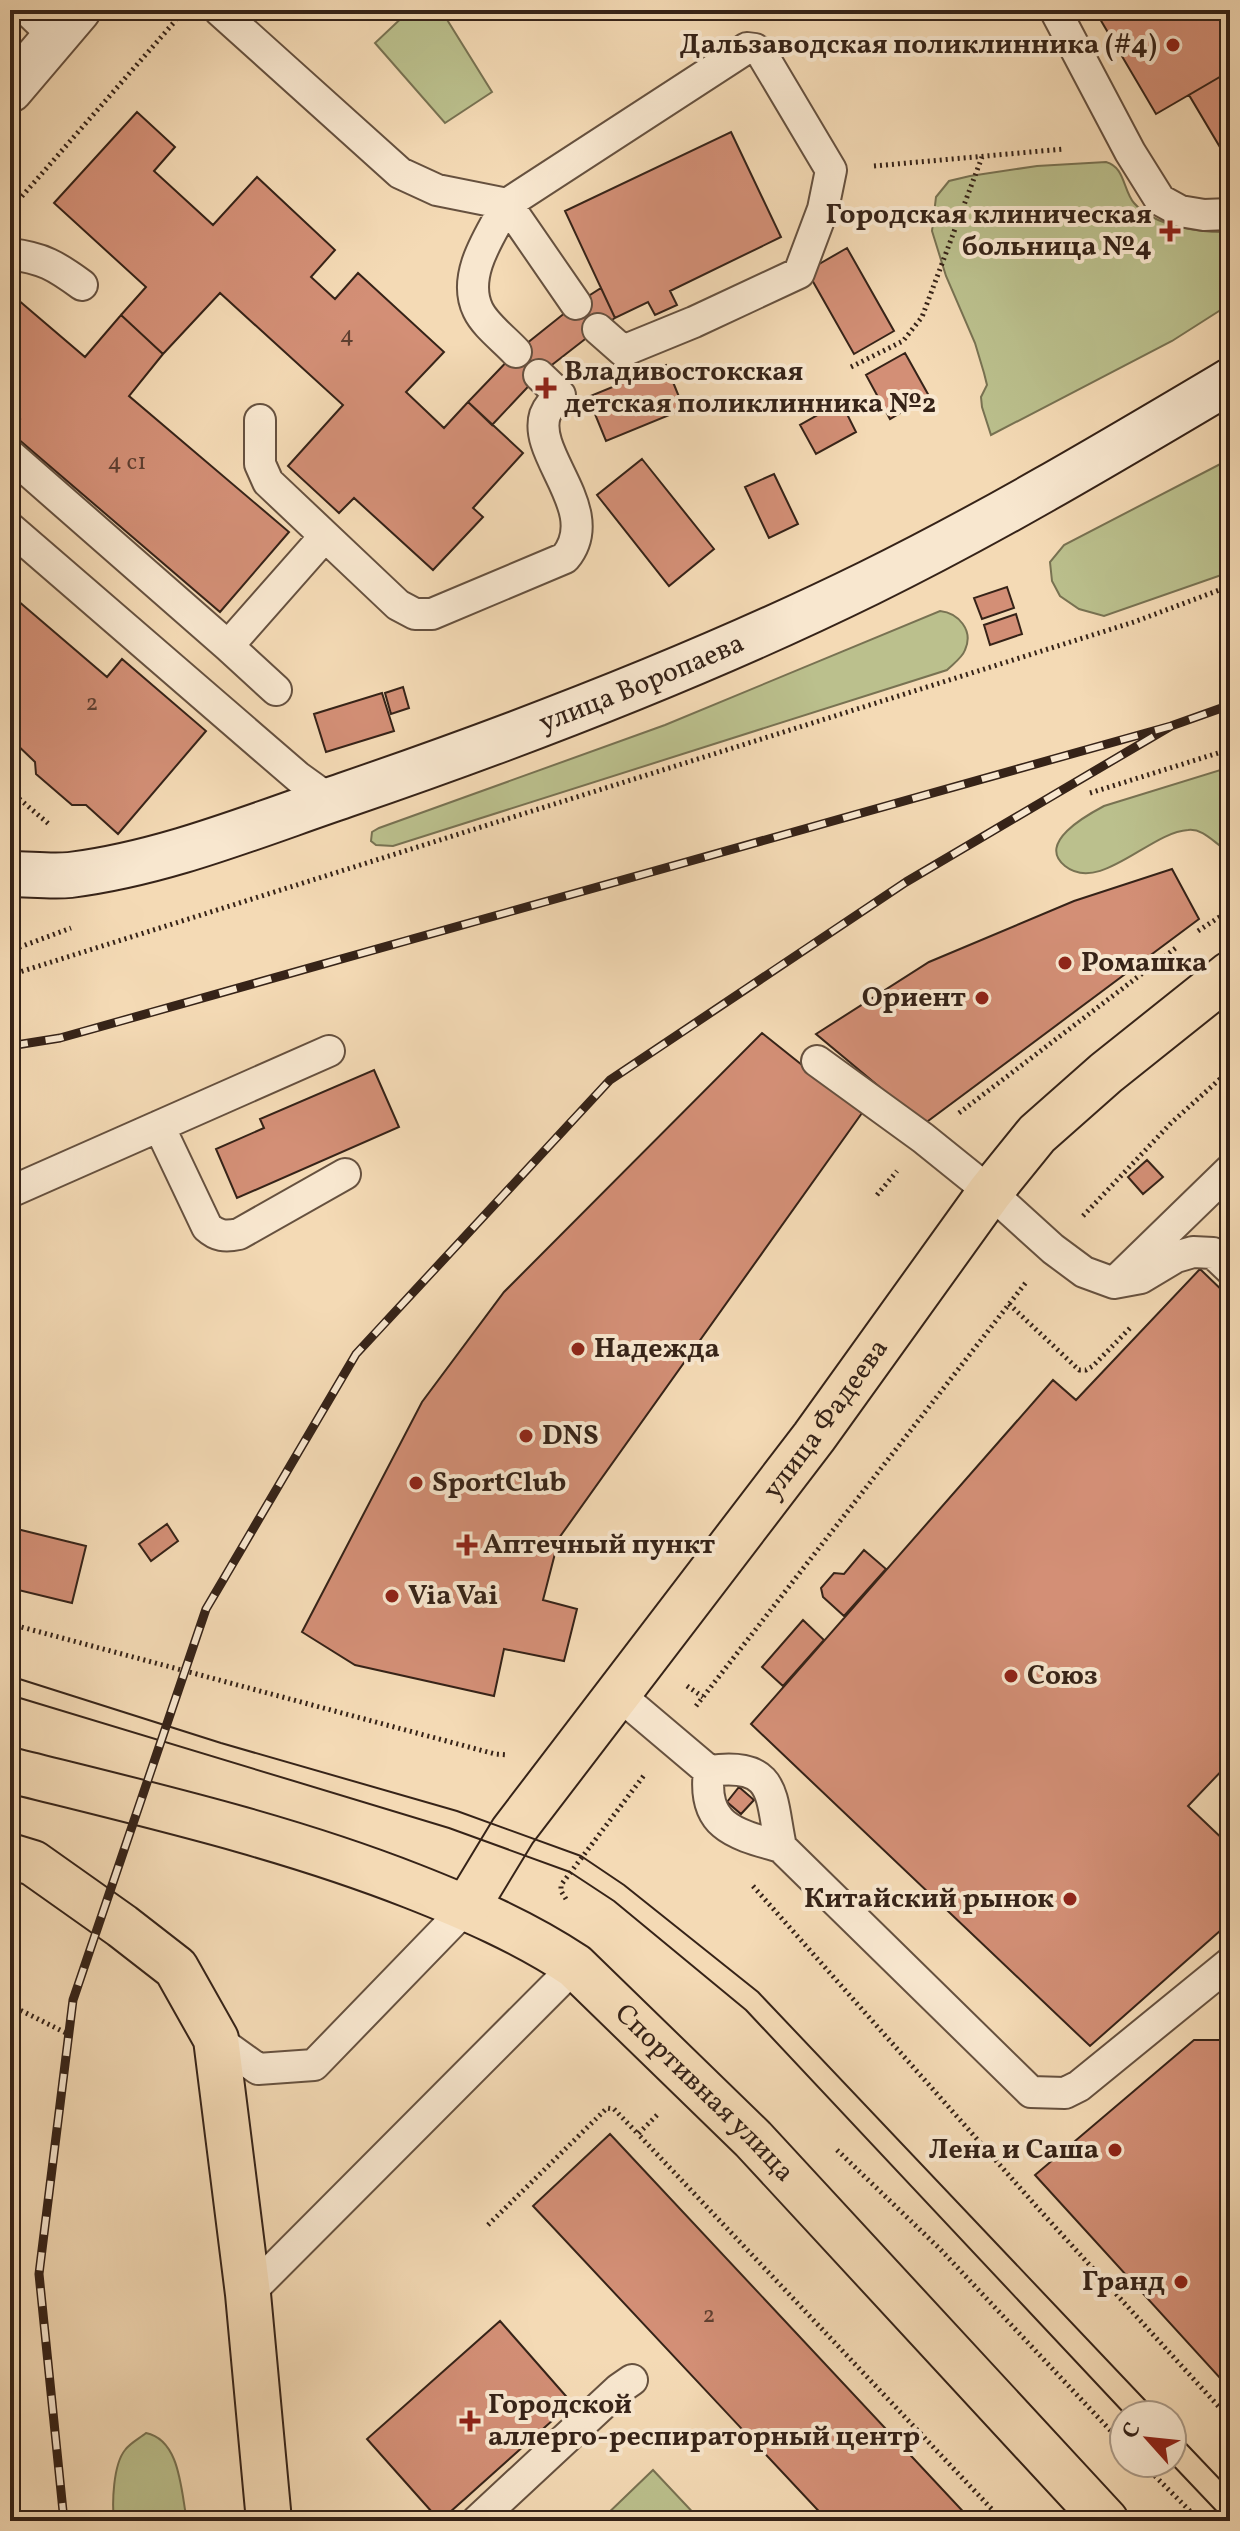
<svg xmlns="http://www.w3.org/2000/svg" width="1240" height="2531" font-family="Vollkorn,serif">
	<rect width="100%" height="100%" fill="#f4dab5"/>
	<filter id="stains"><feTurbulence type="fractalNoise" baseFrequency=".0025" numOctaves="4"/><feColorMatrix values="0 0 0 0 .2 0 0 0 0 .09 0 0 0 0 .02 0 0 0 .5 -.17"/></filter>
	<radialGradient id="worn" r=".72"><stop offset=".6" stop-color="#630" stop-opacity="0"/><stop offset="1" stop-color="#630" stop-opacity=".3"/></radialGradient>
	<path fill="#bbc08d" stroke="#787252" stroke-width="2" d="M 410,10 L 441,10 L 492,92 L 445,123 L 375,43 Z
		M 1106,162 C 1125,167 1123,190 1134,203 C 1155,227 1201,233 1230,232 L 1230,304 L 1172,341 L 991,435 L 982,407 L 981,397 L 987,385 L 984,373 L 975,343 L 946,276 L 932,231 L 936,197 L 949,181 L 970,176 L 1037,166 Z
		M 1230,459 L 1230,572 L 1104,616 L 1079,609 L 1060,596 L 1052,581 L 1050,562 L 1064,545 Z
		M 940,611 C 958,613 974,630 965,650 C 962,658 953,664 947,670 L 393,846 L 376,845 L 371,841 L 372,832 L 379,828 L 665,725 Z
		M 1230,767 L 1230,852 C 1216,846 1205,828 1188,830 C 1150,832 1100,894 1065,866 C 1036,843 1087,815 1104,806 Z
		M 146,2433 C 181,2440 181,2493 187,2521 L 114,2521 C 112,2503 113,2465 125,2450 C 130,2443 140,2438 146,2433 Z
		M 653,2470 L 701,2521 L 600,2521 Z"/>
	<path fill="#d38f76" stroke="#362318" stroke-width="2" d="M 1072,10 L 1230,10 L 1230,71 L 1156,114 L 1100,19 L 1076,17 Z
		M 1230,71 L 1230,164 L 1189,95 Z
		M 137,112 L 175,147 L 154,171 L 213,225 L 257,177 L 335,250 L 311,277 L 335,299 L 358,273 L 444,352 L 406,392 L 444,428 L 468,402 L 523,453 L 473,508 L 483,517 L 433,570 L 354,498 L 339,513 L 288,466 L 343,405 L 220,293 L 163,354 L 121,315 L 146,287 L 54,203 Z
		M 731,132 L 781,237 L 670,291 L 677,305 L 655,315 L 648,302 L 615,318 L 565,211 Z
		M 847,248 L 894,331 L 854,354 L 807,271 Z
		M 601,288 L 615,318 L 598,329 L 539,375 L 492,425 L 468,402 L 516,352 L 576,304 Z
		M 10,293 L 85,357 L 121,315 L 163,354 L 129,396 L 289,532 L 220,612 L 10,432 L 20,419 L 10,410 Z
		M 905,353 L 929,396 L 890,419 L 866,375 Z
		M 666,365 L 684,409 L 606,441 L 588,397 Z
		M 841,402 L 856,432 L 816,454 L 800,425 Z
		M 642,459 L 714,549 L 669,586 L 597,495 Z
		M 774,474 L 798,524 L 769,538 L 745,487 Z
		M 1007,587 L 1014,608 L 982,619 L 974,598 Z
		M 10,594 L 107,677 L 122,659 L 206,731 L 118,834 L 86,805 L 72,805 L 36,774 L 35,762 L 10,738 Z
		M 1016,614 L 1022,634 L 990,645 L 984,625 Z
		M 403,687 L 409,708 L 391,714 L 385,693 Z
		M 382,693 L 394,731 L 326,752 L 314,714 Z
		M 1172,869 L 1199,919 L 924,1124 L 816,1034 L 929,962 L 1074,901 Z
		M 762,1033 L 862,1113 L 559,1538 L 543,1600 L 577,1609 L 564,1661 L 504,1649 L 494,1696 L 355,1665 L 302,1632 L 422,1402 L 504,1292 Z
		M 374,1070 L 399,1127 L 237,1198 L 216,1149 L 264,1128 L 260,1119 Z
		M 1147,1160 L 1163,1177 L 1143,1194 L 1128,1177 Z
		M 1200,1269 L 1230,1298 L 1230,1762 L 1188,1806 L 1230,1846 L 1230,1922 L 1090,2046 L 751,1724 L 1053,1380 L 1076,1400 Z
		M 167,1524 L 178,1541 L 151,1561 L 139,1544 Z
		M 17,1529 L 86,1546 L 72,1603 L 10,1588 L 10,1560 Z
		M 864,1550 L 886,1569 L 844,1616 L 823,1597 L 821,1588 L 834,1573 L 844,1574 Z
		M 803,1620 L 824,1640 L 783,1686 L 762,1667 Z
		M 739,1787 L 754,1800 L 741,1814 L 727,1802 Z
		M 1194,2040 L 1230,2040 L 1230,2389 L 1035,2175 Z
		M 610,2134 L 972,2521 L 828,2521 L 533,2206 Z
		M 500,2321 L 572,2403 L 440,2521 L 367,2439 Z"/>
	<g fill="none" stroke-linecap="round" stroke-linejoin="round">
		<g stroke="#66513f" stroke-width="34">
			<path id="lane" d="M 27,10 L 55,37
				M 219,10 L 400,173 L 437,190 L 507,204 L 747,48 L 755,49 L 762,54 L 831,170 L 823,209 L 799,273 L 694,322 L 623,351 L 598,329
				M 1055,10 L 1130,152 L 1160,200 L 1180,211 L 1204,215 L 1230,214
				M 10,254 C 43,258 56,266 82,285
				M 516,352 C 504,339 485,325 478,310 C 461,275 491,234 507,204 L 576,304
				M 260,420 L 260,464 L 268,482 L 398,605 L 415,614 L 432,614 L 565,558 C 604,511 532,456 545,415 C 548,407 554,401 560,395 L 539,375
				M 10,455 L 228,646 L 325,536
				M 10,528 L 298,777 L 330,800
				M 228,646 L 276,690
				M 817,1061 L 923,1138 L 990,1192 L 1053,1249 L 1084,1272 L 1114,1283 L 1141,1278 L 1176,1257 L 1193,1252 L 1213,1253 L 1230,1269
				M 159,1126 L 207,1227 C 217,1236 225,1237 239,1234 L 345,1174
				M 10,1192 L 329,1051
				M 1121,1276 L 1230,1170
				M 618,1694 L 709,1771 C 702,1827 735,1834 781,1847 L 1031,2092 L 1065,2093 L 1079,2086 L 1230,1963
				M 709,1771 C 778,1762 770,1796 781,1847
				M 216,2039 L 258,2069 L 314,2065 L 467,1907
				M 248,2294 L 575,1966
				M 477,2521 L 619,2389 L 632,2380"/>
		</g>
		<g stroke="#66513f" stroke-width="48">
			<path id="street" d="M 10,90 L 78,10"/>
		</g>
		<g stroke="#362318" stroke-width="48">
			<g id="secondary">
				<path id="s1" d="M 10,874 C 29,874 51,877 70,875 C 165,863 254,826 345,795 C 523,734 700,666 869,583 C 993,522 1112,451 1230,381"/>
			</g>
		</g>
		<g stroke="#362318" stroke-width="48">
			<g id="primary">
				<path id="s2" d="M 10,1770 C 145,1804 282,1835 412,1886 C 468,1908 524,1932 575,1966 L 753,2139 L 1106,2521"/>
				<path d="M 10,1856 L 33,1863 L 122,1926 L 176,1968 L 216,2039 L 248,2294 L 269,2521"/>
				<path id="s3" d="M 467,1907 L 513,1831 L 814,1437 L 990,1192 L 1037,1134 L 1106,1073 L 1230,974"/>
			</g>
		</g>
		<path stroke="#362318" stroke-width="5" stroke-dasharray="2 4" stroke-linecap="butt" d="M 874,166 L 1064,149
			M 10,210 L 176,20
			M 851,367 L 903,341 L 922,317 L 982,157
			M 10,791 L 50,825
			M 1090,793 L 1218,753 L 1230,753
			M 1198,931 L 1230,910
			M 10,955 L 20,947 L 71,928
			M 10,975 L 1134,622 L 1230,586
			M 959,1113 L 1177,947
			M 877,1195 L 897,1171
			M 1083,1216 L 1171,1123 L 1230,1070
			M 1009,1304 L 1079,1370 L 1086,1370 L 1093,1366 L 1132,1326
			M 10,1624 L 495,1754 L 508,1755
			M 687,1686 L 703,1697
			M 696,1706 L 1027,1281
			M 753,1886 L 1045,2216 L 1230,2419
			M 566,1899 L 561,1891 L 561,1885 L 645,1774
			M 10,2005 L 68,2034
			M 657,2115 L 638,2134 L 1003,2521
			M 837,2150 L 940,2249 L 1124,2445
			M 488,2225 L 607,2108 L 614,2109 L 638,2134
			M 1142,2463 L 1200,2521"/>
		<use href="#lane" stroke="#f8e7cf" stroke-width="30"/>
		<use href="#street" stroke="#f8e7cf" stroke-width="44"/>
		<use href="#secondary" stroke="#f8e7cf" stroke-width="44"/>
		<use href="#primary" stroke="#f4dab5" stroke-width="44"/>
		<path stroke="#362318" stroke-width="2" d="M 10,1676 L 221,1743 L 457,1811 L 581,1856 L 624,1885 L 758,1992 L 1159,2415
			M 10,1695 L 449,1828 L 570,1872 L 614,1901 L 746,2010 L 1126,2415
			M 1172,2429 L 1230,2490
			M 1171,2463 L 1226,2521"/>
		<g stroke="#362318" stroke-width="9">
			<path id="rail" d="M 10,1046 L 60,1038 L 1171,726 L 1230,705
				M 64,2521 L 39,2274 L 73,2000 L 206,1609 L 356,1354 L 610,1080 L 906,882 L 1171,726"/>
		</g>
		<use href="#rail" stroke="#f8e7cf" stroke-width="6" stroke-dasharray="18" stroke-linecap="butt"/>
	</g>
	<g fill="#8f2418" stroke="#f8e7cf" stroke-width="3">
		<circle cx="1173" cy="45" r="8"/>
		<path d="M1166 219h8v8h8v8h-8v8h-8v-8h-8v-8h8z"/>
		<path d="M542 376h8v8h8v8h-8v8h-8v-8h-8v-8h8z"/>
		<circle cx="1065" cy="963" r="8"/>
		<circle cx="982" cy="998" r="8"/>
		<circle cx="578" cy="1349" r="8"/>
		<circle cx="526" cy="1436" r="8"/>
		<circle cx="416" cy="1483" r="8"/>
		<path d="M463 1533h8v8h8v8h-8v8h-8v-8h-8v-8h8z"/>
		<circle cx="392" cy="1596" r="8"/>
		<circle cx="1011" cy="1676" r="8"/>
		<circle cx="1070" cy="1899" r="8"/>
		<circle cx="1115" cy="2150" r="8"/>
		<circle cx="1181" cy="2282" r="8"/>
		<path d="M466 2409h8v8h8v8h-8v8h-8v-8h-8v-8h8z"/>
	</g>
	<g text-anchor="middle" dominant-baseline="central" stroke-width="8" stroke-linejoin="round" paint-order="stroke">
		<g font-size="24" fill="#5d3e30">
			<text x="347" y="336">4</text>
			<text x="127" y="463">4 с1</text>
			<text x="92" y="704">2</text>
			<text x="709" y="2316">2</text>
		</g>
		<g font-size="28" font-weight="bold" fill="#362318" stroke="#f8e7cf" text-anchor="start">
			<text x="1157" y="45" text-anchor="end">Дальзаводская поликлинника (#4)</text>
			<text x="1152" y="215" text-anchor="end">Городская клиническая<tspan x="1152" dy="32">больница №4</tspan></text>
			<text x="564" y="372">Владивостокская<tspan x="564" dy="32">детская поликлинника №2</tspan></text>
			<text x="1081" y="963">Ромашка</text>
			<text x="966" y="998" text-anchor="end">Ориент</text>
			<text x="594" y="1349">Надежда</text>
			<text x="542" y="1436">DNS</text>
			<text x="432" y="1483">SportClub</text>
			<text x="483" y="1545">Аптечный пункт</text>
			<text x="408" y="1596">Via Vai</text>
			<text x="1027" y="1676">Союз</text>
			<text x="1054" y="1899" text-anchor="end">Китайский рынок</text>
			<text x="1099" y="2150" text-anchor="end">Лена и Саша</text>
			<text x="1165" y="2282" text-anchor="end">Гранд</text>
			<text x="488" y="2405">Городской<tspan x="488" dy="32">аллерго-респираторный центр</tspan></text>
		</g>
		<g font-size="28" fill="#362318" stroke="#f8e7cf">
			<text stroke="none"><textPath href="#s1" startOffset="664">улица Воропаева</textPath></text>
			<text stroke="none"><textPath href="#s3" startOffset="606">улица Фадеева</textPath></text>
			<text stroke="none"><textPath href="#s2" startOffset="782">Спортивная улица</textPath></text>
		</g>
	</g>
	<rect width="1240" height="2531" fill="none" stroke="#f4dab5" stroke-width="40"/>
	<rect x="12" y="12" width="1216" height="2507" fill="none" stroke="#362318" stroke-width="4"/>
	<rect x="20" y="20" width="1200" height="2491" fill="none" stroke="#362318" stroke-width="2"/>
	<g transform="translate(1148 2439) rotate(297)"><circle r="38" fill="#f8e7cf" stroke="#aa9986" stroke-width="2"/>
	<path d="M0-6L14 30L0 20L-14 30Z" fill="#8f2418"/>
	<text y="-12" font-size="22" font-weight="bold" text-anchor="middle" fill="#362318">С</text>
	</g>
	<rect width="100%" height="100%" filter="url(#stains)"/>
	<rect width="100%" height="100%" fill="url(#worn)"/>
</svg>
